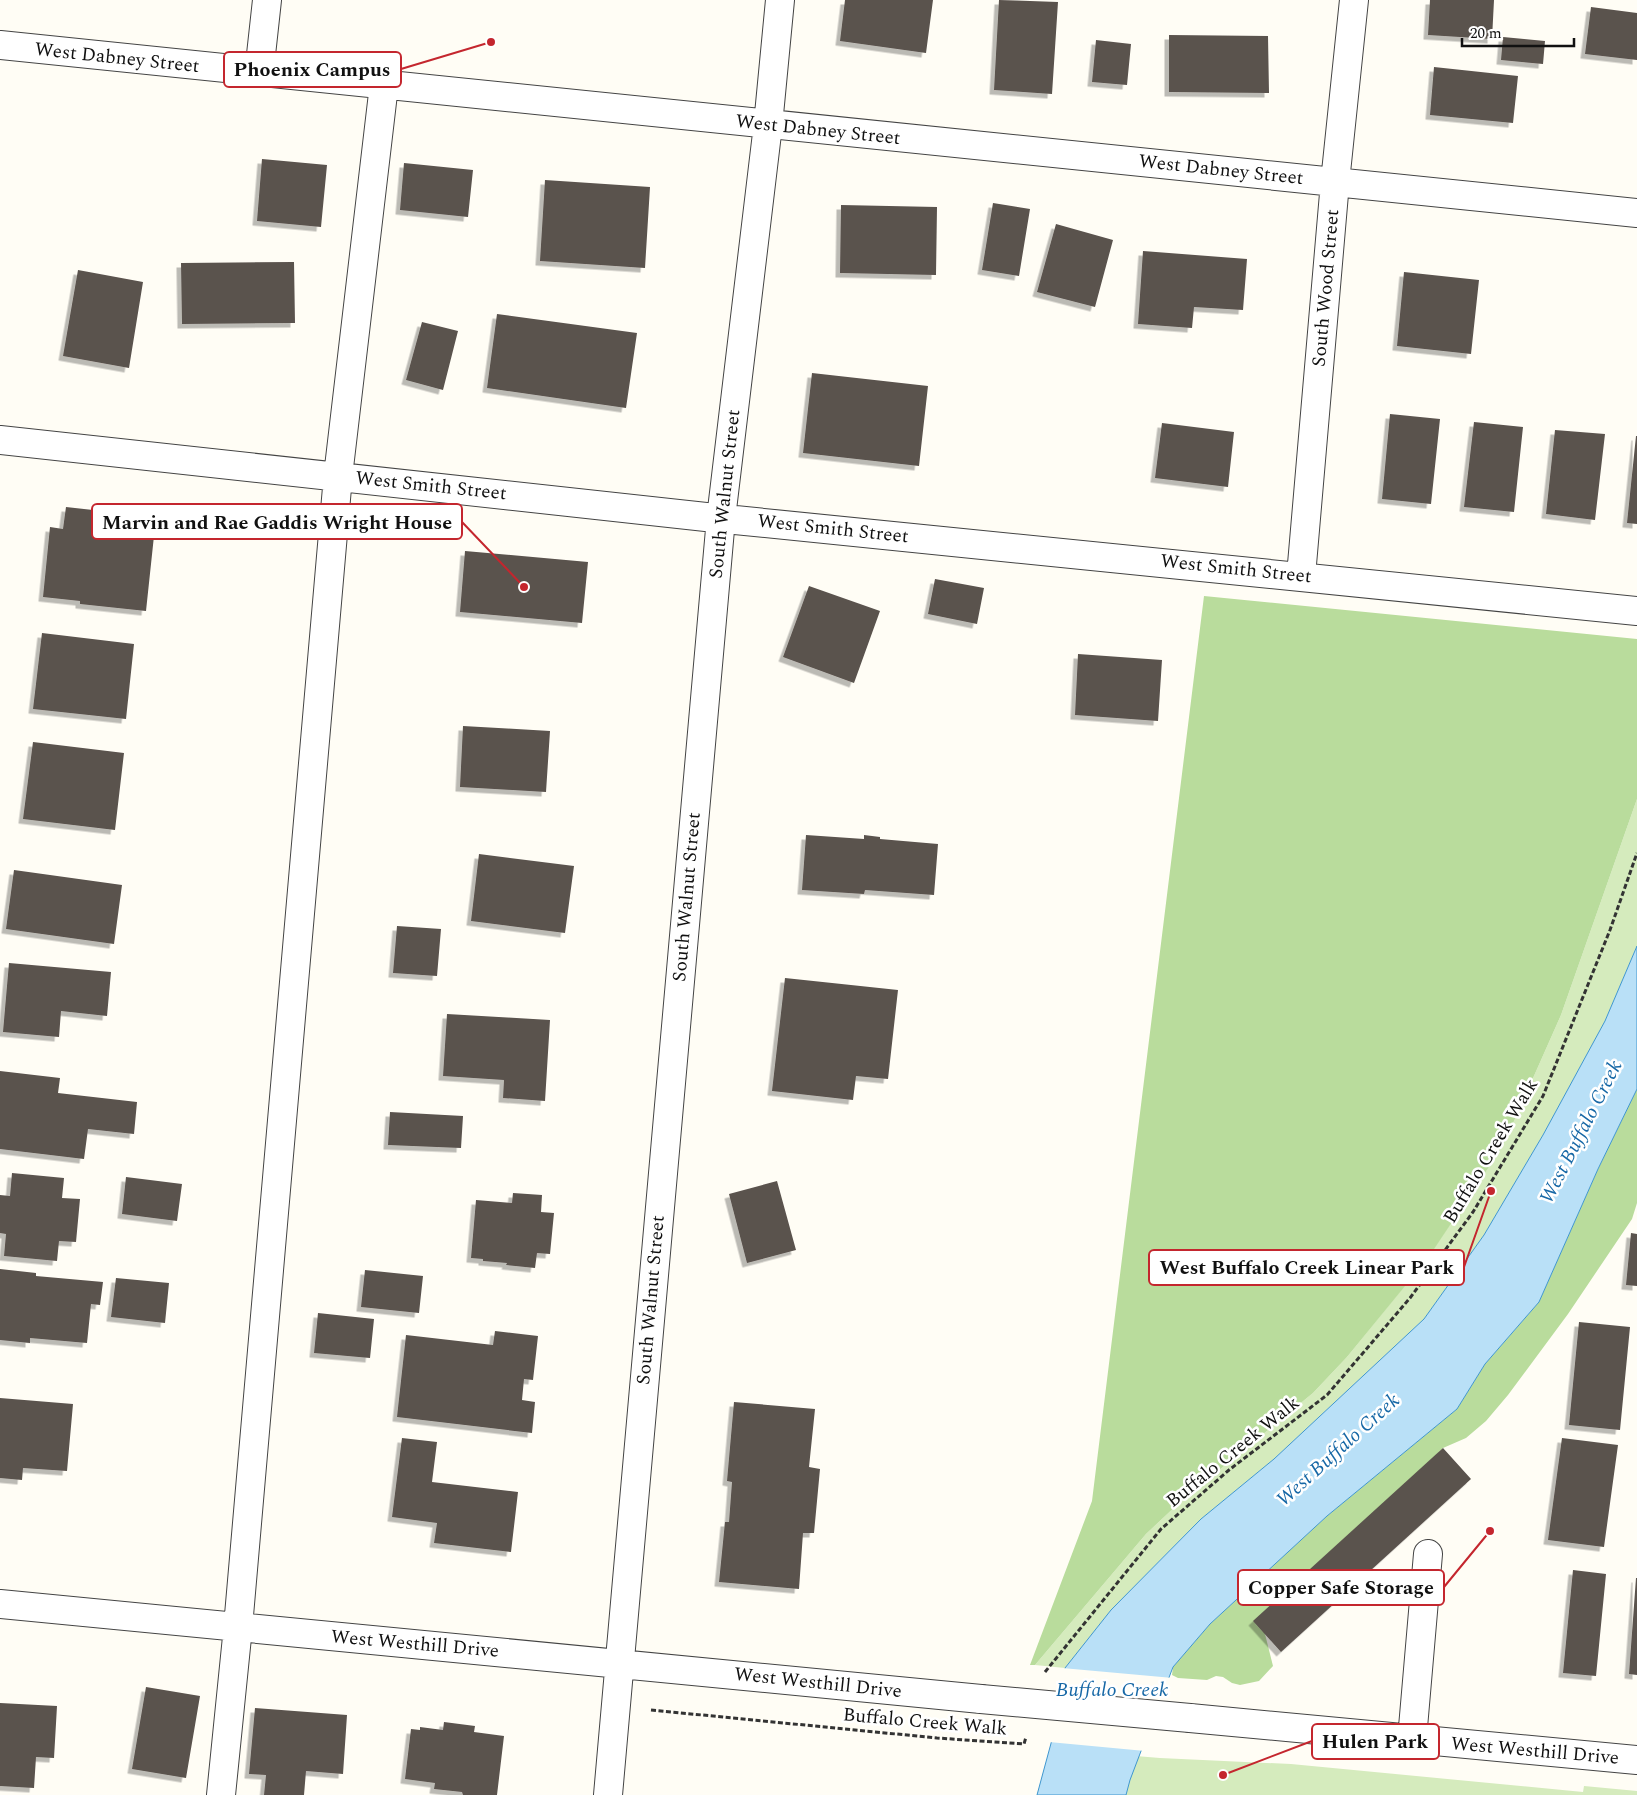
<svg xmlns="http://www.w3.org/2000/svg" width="1637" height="1795" font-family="Spectral,serif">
	<defs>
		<filter id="shadow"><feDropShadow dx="-4.5" dy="4.5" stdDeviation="0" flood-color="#0004"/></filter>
	</defs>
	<rect width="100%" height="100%" fill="#fffdf5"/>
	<path fill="#d5ebbd" d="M 1637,799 L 1637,946 L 1605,1021 L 1543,1135 L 1484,1235 L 1424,1319 L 1274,1459 L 1201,1519 L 1111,1610 L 1065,1668 L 1035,1665 L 1146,1534 L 1179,1503 L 1313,1393 L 1347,1357 L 1428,1257 L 1503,1146 L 1561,1015 Z
		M 1050,1749 L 1160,1758 L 1291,1764 L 1583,1792 L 1584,1786 L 1637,1791 L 1637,1795 L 1037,1795 Z"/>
	<path fill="#b9dc9c" d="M 1204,596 L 1637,639 L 1637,799 L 1561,1015 L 1503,1146 L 1428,1258 L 1347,1357 L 1313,1393 L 1179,1503 L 1146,1534 L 1035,1665 L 1030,1665 L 1092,1501 Z
		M 1637,1089 L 1637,1203 L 1632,1219 L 1568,1314 L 1508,1395 L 1486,1421 L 1466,1438 L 1443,1448 L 1265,1634 L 1273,1666 L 1259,1681 L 1240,1685 L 1232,1683 L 1223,1677 L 1216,1676 L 1207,1680 L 1178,1678 L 1172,1675 L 1173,1667 L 1210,1624 L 1327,1516 L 1457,1409 L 1485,1364 L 1539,1302 L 1598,1169 Z"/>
	<path fill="#b9e0f7" stroke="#3f96cf" d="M 1637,946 L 1637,1089 L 1598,1169 L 1539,1302 L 1485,1364 L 1457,1409 L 1327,1516 L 1210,1624 L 1173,1667 L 1130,1780 L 1126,1795 L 1037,1795 L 1053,1736 L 1065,1668 L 1111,1610 L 1201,1519 L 1274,1459 L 1424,1319 L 1484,1235 L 1543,1135 L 1605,1021 Z"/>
	<path fill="#fffdf5" d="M 1062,1668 L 1173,1678 L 1145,1751 L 1049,1742 Z"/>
	<path fill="#5a524d" filter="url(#shadow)" d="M 845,0 L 933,0 L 926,53 L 840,41 Z
		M 999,0 L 1058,2 L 1052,94 L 994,90 Z
		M 1430,0 L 1494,0 L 1492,39 L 1428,35 Z
		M 1591,7 L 1637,13 L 1637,60 L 1585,54 Z
		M 1169,35 L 1268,36 L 1269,93 L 1169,92 Z
		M 1503,37 L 1545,41 L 1543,64 L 1501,60 Z
		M 1096,40 L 1131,44 L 1127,85 L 1092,82 Z
		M 1434,67 L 1518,76 L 1513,123 L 1430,115 Z
		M 262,159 L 327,165 L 321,227 L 257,221 Z
		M 404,163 L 473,170 L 468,217 L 400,210 Z
		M 545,180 L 650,187 L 645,268 L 540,261 Z
		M 993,203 L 1030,209 L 1019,276 L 982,270 Z
		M 841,205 L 937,207 L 936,275 L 840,273 Z
		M 1056,224 L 1113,240 L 1095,307 L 1037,292 Z
		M 1143,251 L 1247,259 L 1243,310 L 1194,307 L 1192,328 L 1138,324 Z
		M 294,262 L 295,323 L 182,324 L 181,263 Z
		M 78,270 L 143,282 L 129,368 L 63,356 Z
		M 1404,272 L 1479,280 L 1471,354 L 1397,346 Z
		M 497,314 L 637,333 L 626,408 L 487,388 Z
		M 422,322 L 458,331 L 443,390 L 406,380 Z
		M 812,373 L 928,386 L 919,466 L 803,453 Z
		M 1390,414 L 1440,419 L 1431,504 L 1382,499 Z
		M 1474,422 L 1523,427 L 1514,512 L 1464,507 Z
		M 1162,423 L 1234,432 L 1228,487 L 1155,478 Z
		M 1555,430 L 1605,434 L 1595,520 L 1546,514 Z
		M 1636,436 L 1637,436 L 1637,524 L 1627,523 Z
		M 66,507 L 156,517 L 146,611 L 80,604 L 80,601 L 43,597 L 50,527 L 63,529 Z
		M 465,551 L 588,562 L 582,623 L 460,612 Z
		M 935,579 L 984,588 L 977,624 L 928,614 Z
		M 809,586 L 880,611 L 854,683 L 783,657 Z
		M 42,633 L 134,644 L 126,719 L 33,709 Z
		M 1078,654 L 1162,660 L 1158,721 L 1075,715 Z
		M 463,726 L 550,731 L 546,792 L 460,787 Z
		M 33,742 L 124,753 L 115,830 L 23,819 Z
		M 806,835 L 864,839 L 864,835 L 880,837 L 880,839 L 938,844 L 934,895 L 865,890 L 864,894 L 802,890 Z
		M 479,854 L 574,866 L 565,933 L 471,921 Z
		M 14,870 L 122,885 L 114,944 L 6,929 Z
		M 397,926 L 441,929 L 437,976 L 393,973 Z
		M 9,963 L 111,972 L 107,1016 L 61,1011 L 59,1037 L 3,1032 Z
		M 785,978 L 898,990 L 888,1079 L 856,1076 L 853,1100 L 772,1091 Z
		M 447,1014 L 550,1020 L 545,1101 L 503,1098 L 504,1080 L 443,1076 Z
		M 0,1071 L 60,1078 L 58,1093 L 137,1102 L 134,1134 L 88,1129 L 84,1159 L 0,1149 Z
		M 390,1112 L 463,1116 L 461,1148 L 388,1145 Z
		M 12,1173 L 64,1178 L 62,1198 L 80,1199 L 76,1242 L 59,1241 L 57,1261 L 4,1256 L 6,1234 L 0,1233 L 0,1195 L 10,1196 Z
		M 126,1177 L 182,1184 L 177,1221 L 122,1214 Z
		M 777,1181 L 796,1250 L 747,1263 L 729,1194 Z
		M 513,1193 L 542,1195 L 541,1212 L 554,1213 L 550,1254 L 537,1253 L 535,1268 L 506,1265 L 507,1263 L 483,1261 L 483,1259 L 471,1258 L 476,1200 L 512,1203 Z
		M 1631,1233 L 1637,1234 L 1637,1286 L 1626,1285 Z
		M 0,1269 L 36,1273 L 36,1276 L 103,1282 L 100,1305 L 91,1304 L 87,1343 L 30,1338 L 30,1343 L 0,1340 Z
		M 365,1270 L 423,1276 L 419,1313 L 361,1307 Z
		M 116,1278 L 169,1283 L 165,1323 L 111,1317 Z
		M 318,1313 L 374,1319 L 370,1358 L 314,1353 Z
		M 1579,1322 L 1630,1327 L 1620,1430 L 1569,1425 Z
		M 495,1331 L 538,1336 L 533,1380 L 524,1379 L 522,1400 L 535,1402 L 532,1433 L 397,1417 L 406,1335 L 493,1345 Z
		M 0,1398 L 73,1404 L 67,1471 L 23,1468 L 22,1480 L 0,1478 Z
		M 734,1402 L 815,1409 L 809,1467 L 820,1469 L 814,1533 L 803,1533 L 799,1589 L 719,1582 L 725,1522 L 729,1522 L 732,1482 L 727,1481 Z
		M 402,1438 L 437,1442 L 432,1482 L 518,1492 L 511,1552 L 434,1543 L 437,1523 L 392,1517 Z
		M 1562,1438 L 1618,1445 L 1604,1547 L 1548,1540 Z
		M 1443,1448 L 1471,1479 L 1281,1652 L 1253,1621 Z
		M 1573,1570 L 1606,1574 L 1596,1676 L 1563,1673 Z
		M 1636,1578 L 1637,1578 L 1637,1675 L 1629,1674 Z
		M 146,1687 L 200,1696 L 186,1778 L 132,1769 Z
		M 0,1703 L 57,1706 L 54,1758 L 36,1757 L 34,1788 L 0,1786 Z
		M 255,1708 L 347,1715 L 343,1774 L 306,1771 L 304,1795 L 264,1795 L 266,1775 L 249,1774 Z
		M 444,1722 L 475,1726 L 474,1732 L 504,1736 L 497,1795 L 463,1795 L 462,1792 L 434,1789 L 435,1783 L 405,1779 L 411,1729 L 420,1730 L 420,1727 L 443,1730 Z"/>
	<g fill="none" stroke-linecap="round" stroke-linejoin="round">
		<g stroke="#444" stroke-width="30">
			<path id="minor" d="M 0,45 L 1637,213
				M 259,73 L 267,0
				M 0,440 C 239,465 477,493 715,518 C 1022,550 1330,579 1637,611
				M 1301,576 L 1335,182 L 1354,0
				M 0,1604 L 981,1699
				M 1190,1718 L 1637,1760
				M 1412,1739 L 1428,1554
				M 221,1795 L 238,1627 L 338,476 L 384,85
				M 608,1795 L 721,518 L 768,125 L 780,0"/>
		</g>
		<path stroke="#333" stroke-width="3" stroke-dasharray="5 2.5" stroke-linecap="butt" d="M 1045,1672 L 1161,1529 L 1229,1470 L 1327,1395 L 1410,1298 L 1473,1212 L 1543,1096 L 1610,930 L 1637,853
			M 651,1710 L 937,1738 L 1024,1744 L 1026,1737"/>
		<use href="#minor" stroke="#fff" stroke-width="28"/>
		<g stroke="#444" stroke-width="30" stroke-linecap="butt">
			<path id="minor-bridge" d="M 981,1699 L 1190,1718"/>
		</g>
		<use href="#minor-bridge" stroke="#fff" stroke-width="28"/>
	</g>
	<g text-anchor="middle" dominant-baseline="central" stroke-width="5" stroke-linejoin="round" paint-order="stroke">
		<g font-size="19" fill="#111" stroke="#fff">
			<text transform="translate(117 58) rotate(6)">West Dabney Street</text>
			<text transform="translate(818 130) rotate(6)">West Dabney Street</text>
			<text transform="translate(1221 170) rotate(6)">West Dabney Street</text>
			<text transform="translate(1326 288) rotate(-85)">South Wood Street</text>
			<text transform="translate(431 486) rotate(6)">West Smith Street</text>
			<text transform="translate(725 494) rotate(-84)">South Walnut Street</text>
			<text transform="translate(833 529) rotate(6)">West Smith Street</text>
			<text transform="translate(1236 569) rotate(6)">West Smith Street</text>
			<text transform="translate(687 897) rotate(-85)">South Walnut Street</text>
			<text transform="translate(1491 1151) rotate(-59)">Buffalo Creek Walk</text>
			<text transform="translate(651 1300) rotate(-85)">South Walnut Street</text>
			<text transform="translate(1233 1452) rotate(-39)">Buffalo Creek Walk</text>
			<text transform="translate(415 1644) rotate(5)">West Westhill Drive</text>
			<text transform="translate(818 1683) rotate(6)">West Westhill Drive</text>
			<text transform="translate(925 1722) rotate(5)">Buffalo Creek Walk</text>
			<text transform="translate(1535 1751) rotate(5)">West Westhill Drive</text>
		</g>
		<g font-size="20" font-style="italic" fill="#1768a6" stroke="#fff">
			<text transform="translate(1581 1132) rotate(-63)">West Buffalo Creek</text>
			<text transform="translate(1338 1450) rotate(-42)">West Buffalo Creek</text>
			<text x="1112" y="1690">Buffalo Creek</text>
		</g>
	</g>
	<path fill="none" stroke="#c4262e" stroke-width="2" d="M491 42L401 69M524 587L462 522M1491 1191L1464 1267M1490 1531L1444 1587M1223 1775L1312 1741"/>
	<g fill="#c4262e" stroke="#fff" stroke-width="2">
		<circle cx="491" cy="42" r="5"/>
		<circle cx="524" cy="587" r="5"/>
		<circle cx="1491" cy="1191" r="5"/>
		<circle cx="1490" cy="1531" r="5"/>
		<circle cx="1223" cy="1775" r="5"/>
	</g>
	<g fill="#fff" stroke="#c4262e" stroke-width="2">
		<rect x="224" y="52" width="177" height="35" rx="5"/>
		<rect x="92" y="504" width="370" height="35" rx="5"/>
		<rect x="1149" y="1250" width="315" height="35" rx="5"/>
		<rect x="1238" y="1570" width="206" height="35" rx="5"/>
		<rect x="1312" y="1724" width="127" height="35" rx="5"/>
	</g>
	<g font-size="20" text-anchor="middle" font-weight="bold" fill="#111">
		<text x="312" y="76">Phoenix Campus</text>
		<text x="277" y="529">Marvin and Rae Gaddis Wright House</text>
		<text x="1307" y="1274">West Buffalo Creek Linear Park</text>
		<text x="1341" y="1594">Copper Safe Storage</text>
		<text x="1375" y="1748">Hulen Park</text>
	</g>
	<path d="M1462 38v8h112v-8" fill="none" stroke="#111111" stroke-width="2.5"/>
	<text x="1470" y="38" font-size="15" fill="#111111" stroke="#ffffff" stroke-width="4" paint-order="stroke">20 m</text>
</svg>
